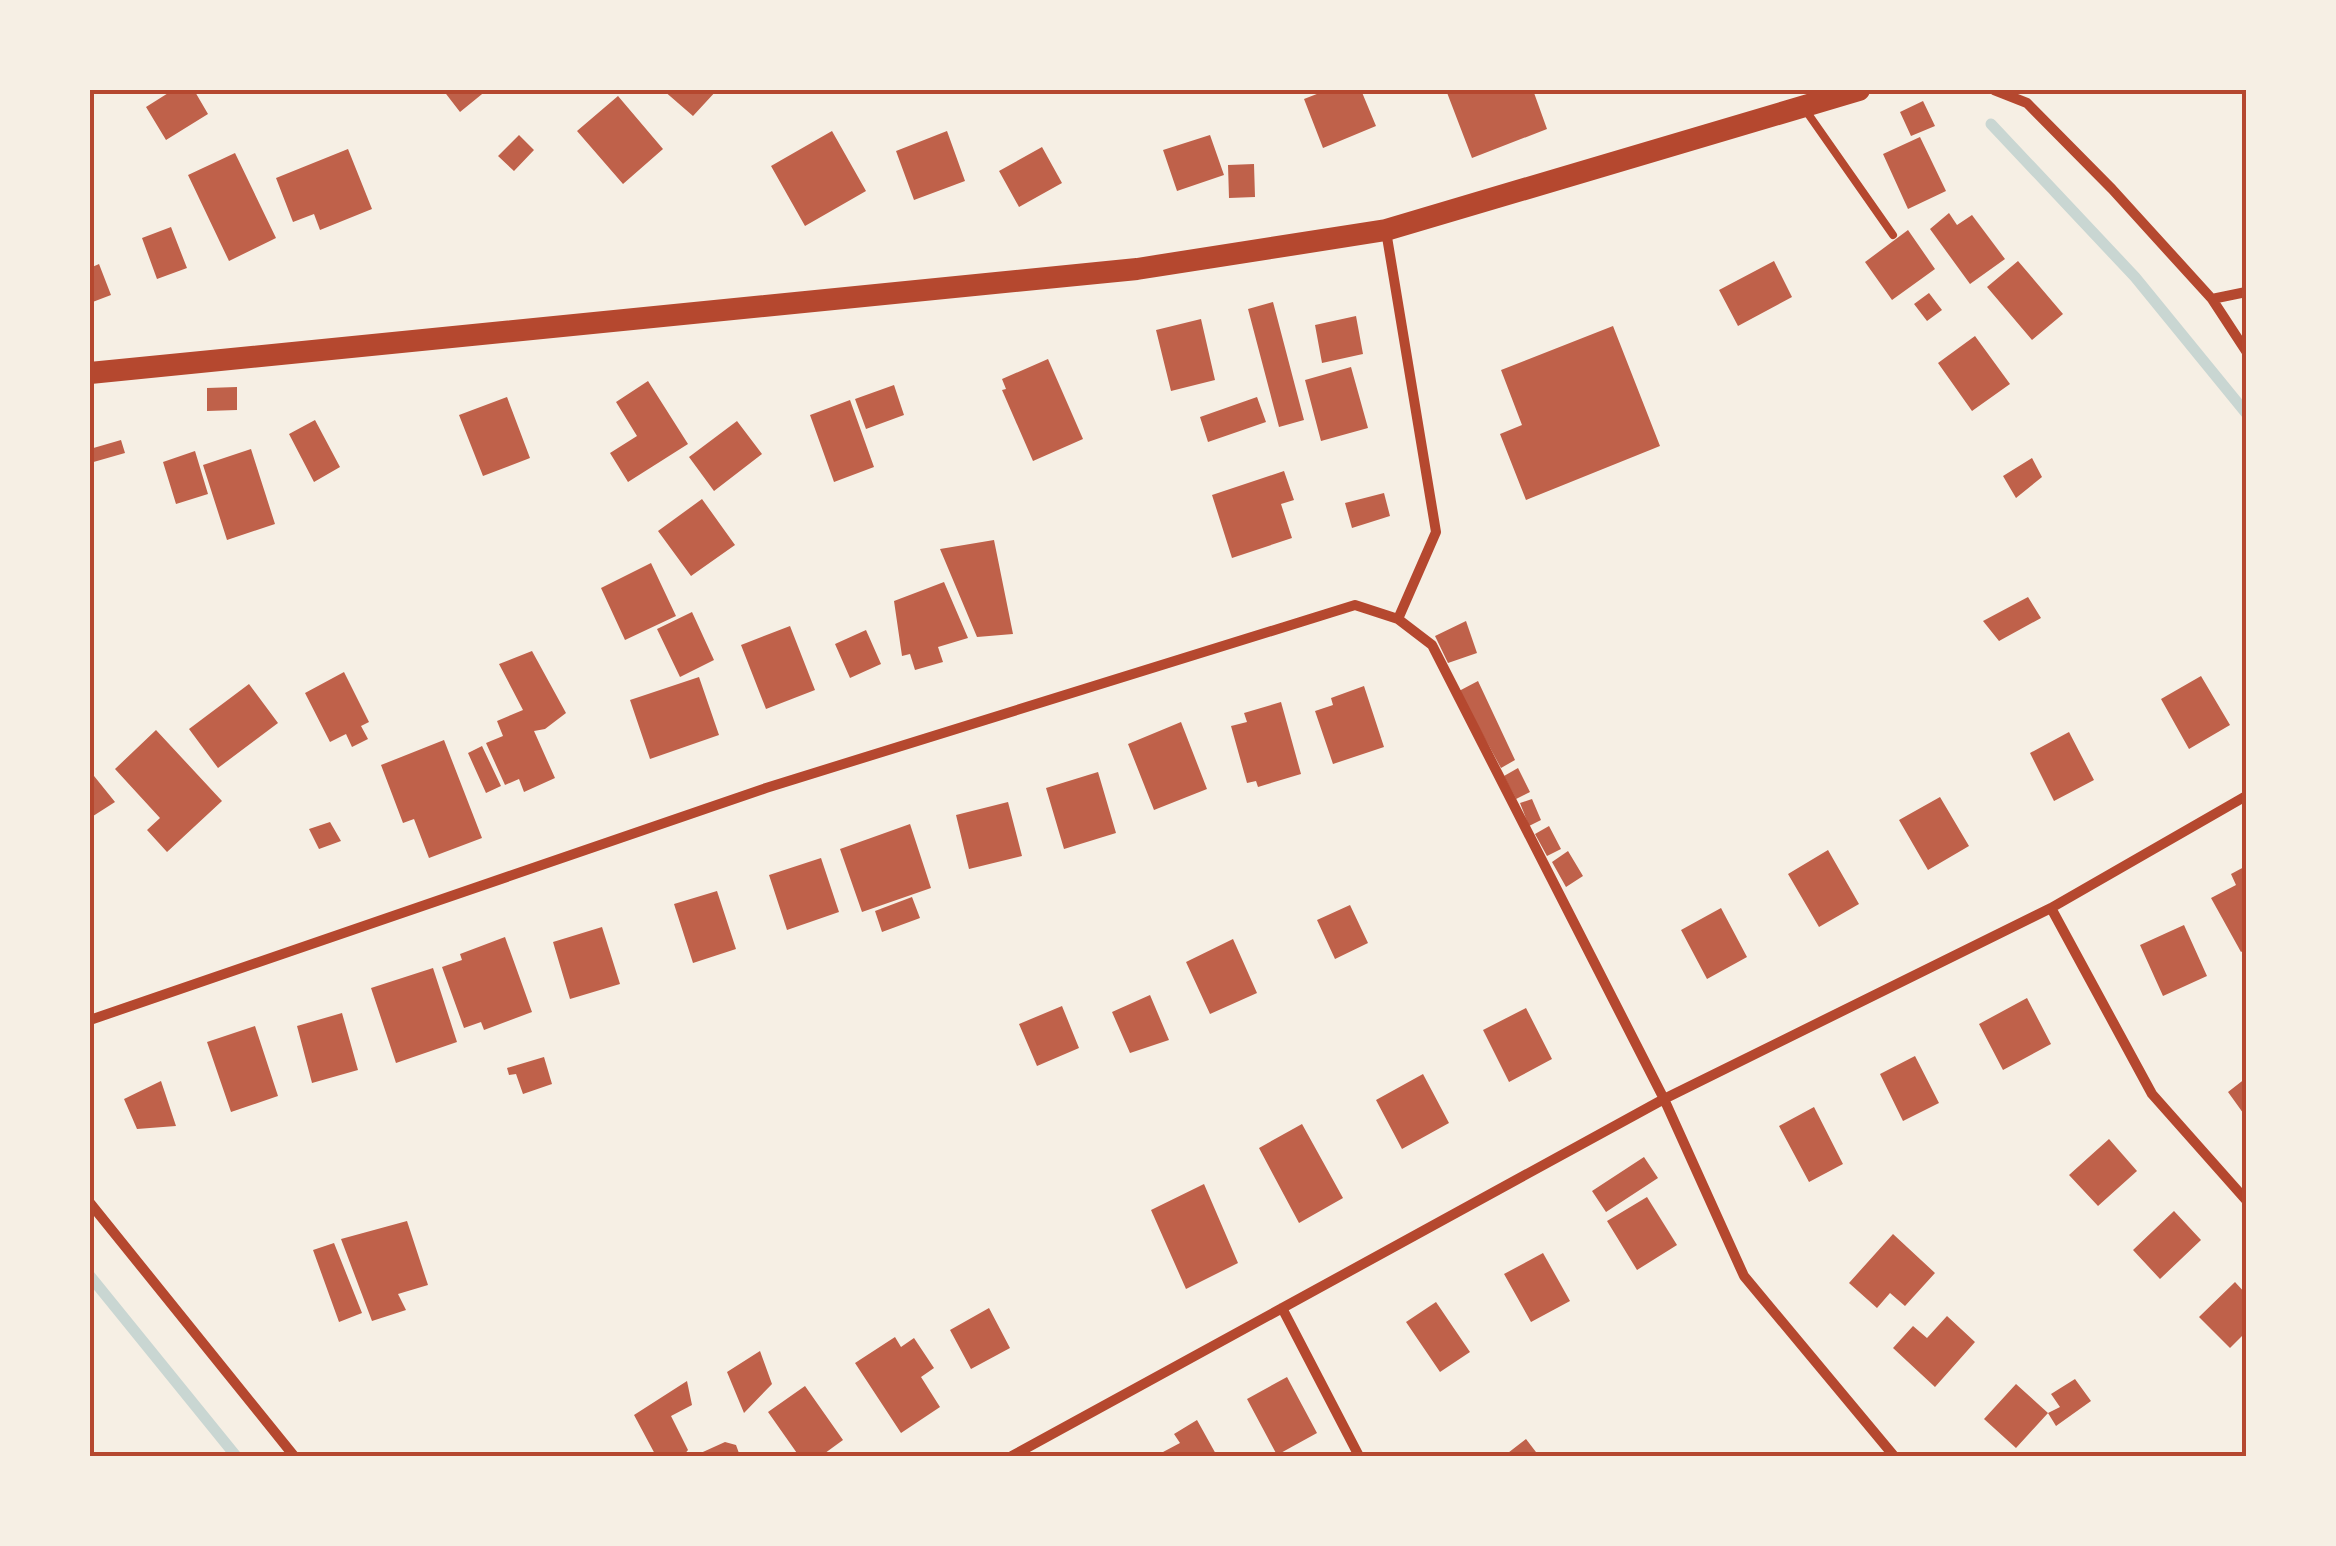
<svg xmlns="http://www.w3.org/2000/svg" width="2336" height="1546" font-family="Arial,sans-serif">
	<rect width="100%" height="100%" fill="#f6efe4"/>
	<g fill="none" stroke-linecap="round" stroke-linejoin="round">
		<path stroke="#c9d6d2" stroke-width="11" d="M 1991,124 L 2135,277 L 2246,413
			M 90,1276 L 236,1456"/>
	</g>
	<path fill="#bf614a" d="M 173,90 L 194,90 L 208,114 L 166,140 L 146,107 Z
		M 443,90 L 487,90 L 460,112 Z
		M 663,90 L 717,90 L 693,116 Z
		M 1327,90 L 1361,90 L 1376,126 L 1323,148 L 1304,99 Z
		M 1446,90 L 1533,90 L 1547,129 L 1472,158 Z
		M 618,96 L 663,149 L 623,184 L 577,131 Z
		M 1923,101 L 1935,126 L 1911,136 L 1900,112 Z
		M 832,131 L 866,191 L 805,226 L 771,166 Z
		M 947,131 L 965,181 L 914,200 L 896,151 Z
		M 519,135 L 534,150 L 514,171 L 498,156 Z
		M 1210,135 L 1224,175 L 1177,191 L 1163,150 Z
		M 1920,137 L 1946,191 L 1908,209 L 1883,154 Z
		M 1042,147 L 1062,183 L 1019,207 L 999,171 Z
		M 348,149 L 372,209 L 320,230 L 314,214 L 293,222 L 276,178 Z
		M 235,153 L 276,238 L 229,261 L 188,175 Z
		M 1254,164 L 1255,197 L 1229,198 L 1228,165 Z
		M 1949,213 L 1957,225 L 1972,215 L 2005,259 L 1970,284 L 1930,229 Z
		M 171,227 L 187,268 L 157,279 L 142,238 Z
		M 1908,230 L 1935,269 L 1892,300 L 1865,262 Z
		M 1774,261 L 1792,297 L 1738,326 L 1719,290 Z
		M 2018,261 L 2063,314 L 2032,340 L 1987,287 Z
		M 99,264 L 111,295 L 90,303 L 90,268 Z
		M 1929,293 L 1942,310 L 1927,321 L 1914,304 Z
		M 1273,302 L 1304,420 L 1279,427 L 1248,309 Z
		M 1356,316 L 1363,354 L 1322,363 L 1315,325 Z
		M 1201,319 L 1215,380 L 1171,391 L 1156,330 Z
		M 1613,326 L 1660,446 L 1526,500 L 1500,434 L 1522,425 L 1501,370 Z
		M 1975,336 L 2010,384 L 1972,411 L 1938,363 Z
		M 1048,359 L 1083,439 L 1033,461 L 1002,390 L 1006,389 L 1002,379 Z
		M 1351,367 L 1368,428 L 1321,441 L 1305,380 Z
		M 648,381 L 688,444 L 628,482 L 610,453 L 637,436 L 616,402 Z
		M 894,385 L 904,415 L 866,429 L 855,399 Z
		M 237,387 L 237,410 L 207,411 L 207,388 Z
		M 507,397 L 530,458 L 483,476 L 459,415 Z
		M 1257,397 L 1266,422 L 1208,442 L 1200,417 Z
		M 850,400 L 874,467 L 834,482 L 810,415 Z
		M 315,420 L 340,467 L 314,482 L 289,434 Z
		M 737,421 L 762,454 L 714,491 L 689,457 Z
		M 121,440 L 125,453 L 90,463 L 90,449 Z
		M 251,449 L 275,524 L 227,540 L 203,465 Z
		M 195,451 L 208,494 L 176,504 L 163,462 Z
		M 2032,458 L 2042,477 L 2016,498 L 2003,476 Z
		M 1284,471 L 1294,500 L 1281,504 L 1292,538 L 1232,558 L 1212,495 Z
		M 1384,493 L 1390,516 L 1352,528 L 1345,503 Z
		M 702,499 L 735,545 L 691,576 L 658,531 Z
		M 994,540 L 1013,634 L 977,637 L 940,549 Z
		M 651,563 L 676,616 L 625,640 L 601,588 Z
		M 944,582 L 968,638 L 938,647 L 943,662 L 915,670 L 910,654 L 902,656 L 894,601 Z
		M 2028,597 L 2041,618 L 1999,641 L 1983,621 Z
		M 692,612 L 714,660 L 680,677 L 657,629 Z
		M 1466,621 L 1477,653 L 1448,663 L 1435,636 Z
		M 790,626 L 815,690 L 766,709 L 741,645 Z
		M 866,630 L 881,664 L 850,678 L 835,644 Z
		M 532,651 L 566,713 L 545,729 L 534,731 L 555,778 L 524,792 L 519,779 L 505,785 L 486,743 L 503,736 L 497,721 L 523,710 L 499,664 Z
		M 344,672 L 369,722 L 361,726 L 368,739 L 352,747 L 346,734 L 330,742 L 305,693 Z
		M 2201,676 L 2230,725 L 2189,749 L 2161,699 Z
		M 699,677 L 719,735 L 650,759 L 630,700 Z
		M 1478,681 L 1515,760 L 1501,768 L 1459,691 Z
		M 249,684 L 278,723 L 218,768 L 189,729 Z
		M 1364,686 L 1384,747 L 1333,764 L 1315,711 L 1333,705 L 1331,698 Z
		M 1281,702 L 1301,774 L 1258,787 L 1256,781 L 1247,783 L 1231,726 L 1247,722 L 1244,713 Z
		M 1181,722 L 1207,789 L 1154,810 L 1128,744 Z
		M 156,730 L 222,801 L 167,852 L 147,830 L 160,818 L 115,769 Z
		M 2069,732 L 2094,780 L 2054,801 L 2030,753 Z
		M 444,740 L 482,838 L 429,858 L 414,819 L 403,823 L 381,765 Z
		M 482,746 L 501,786 L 486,793 L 468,753 Z
		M 1518,768 L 1530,792 L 1516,799 L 1504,776 Z
		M 90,771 L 115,802 L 90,818 Z
		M 1098,772 L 1116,833 L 1064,849 L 1046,788 Z
		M 1940,797 L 1969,846 L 1928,870 L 1899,820 Z
		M 1532,799 L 1541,820 L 1529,826 L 1520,803 Z
		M 1008,802 L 1022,856 L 969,869 L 956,815 Z
		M 330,822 L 341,841 L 319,849 L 309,829 Z
		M 910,824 L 931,888 L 862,912 L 840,849 Z
		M 1549,826 L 1561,849 L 1547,856 L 1535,834 Z
		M 1828,850 L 1859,904 L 1819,927 L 1788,874 Z
		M 1568,851 L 1583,876 L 1566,887 L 1552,862 Z
		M 821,858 L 839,912 L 787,930 L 769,875 Z
		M 2246,866 L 2246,949 L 2241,952 L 2211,898 L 2236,885 L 2231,874 Z
		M 717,891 L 736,949 L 693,963 L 674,904 Z
		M 912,897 L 920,918 L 882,932 L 875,911 Z
		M 1350,905 L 1368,943 L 1335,959 L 1317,920 Z
		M 1721,908 L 1747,957 L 1707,979 L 1681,930 Z
		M 2184,925 L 2207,976 L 2163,996 L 2140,945 Z
		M 602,927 L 620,984 L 570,999 L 553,942 Z
		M 505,937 L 532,1012 L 484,1030 L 481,1022 L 464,1028 L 442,967 L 462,960 L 460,954 Z
		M 1233,939 L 1257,993 L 1210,1014 L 1186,962 Z
		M 433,968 L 457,1042 L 396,1063 L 371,988 Z
		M 1150,995 L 1169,1040 L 1130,1053 L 1112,1012 Z
		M 2027,998 L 2051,1044 L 2003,1070 L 1979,1024 Z
		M 1062,1006 L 1079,1048 L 1037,1066 L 1019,1024 Z
		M 1526,1008 L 1552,1059 L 1509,1082 L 1483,1030 Z
		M 342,1013 L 358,1070 L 312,1083 L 297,1026 Z
		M 255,1026 L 278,1096 L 231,1112 L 207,1042 Z
		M 1915,1056 L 1939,1103 L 1903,1121 L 1880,1074 Z
		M 544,1057 L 552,1084 L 523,1094 L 516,1074 L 509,1075 L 507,1068 Z
		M 1423,1074 L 1449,1123 L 1402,1149 L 1376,1100 Z
		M 2246,1078 L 2246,1117 L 2228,1092 Z
		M 161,1081 L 176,1126 L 137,1129 L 124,1099 Z
		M 1814,1107 L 1843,1164 L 1809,1182 L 1779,1126 Z
		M 1302,1124 L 1343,1198 L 1299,1223 L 1259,1148 Z
		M 2109,1139 L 2137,1171 L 2098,1206 L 2069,1175 Z
		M 1644,1157 L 1658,1178 L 1606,1212 L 1592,1191 Z
		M 1204,1184 L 1238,1263 L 1186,1289 L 1151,1210 Z
		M 1647,1197 L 1677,1245 L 1637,1270 L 1607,1221 Z
		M 2174,1211 L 2201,1240 L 2160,1279 L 2133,1250 Z
		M 407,1221 L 428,1285 L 398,1294 L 406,1310 L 372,1321 L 341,1239 Z
		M 1893,1234 L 1935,1273 L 1905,1306 L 1890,1293 L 1877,1308 L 1849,1283 Z
		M 334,1243 L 362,1313 L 339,1322 L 313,1250 Z
		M 1543,1253 L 1570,1301 L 1531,1322 L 1504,1274 Z
		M 2235,1282 L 2246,1294 L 2246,1332 L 2230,1348 L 2199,1317 Z
		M 1436,1302 L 1470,1352 L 1440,1372 L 1406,1322 Z
		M 989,1308 L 1010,1348 L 971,1369 L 950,1330 Z
		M 1947,1316 L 1975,1342 L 1935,1387 L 1893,1348 L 1913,1326 L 1927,1338 Z
		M 895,1337 L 901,1347 L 914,1338 L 934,1368 L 921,1377 L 940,1407 L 901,1433 L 855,1363 Z
		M 760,1351 L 772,1384 L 744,1413 L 727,1372 Z
		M 1287,1377 L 1317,1433 L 1277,1455 L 1247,1399 Z
		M 2075,1379 L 2091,1401 L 2056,1426 L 2048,1413 L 2060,1407 L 2051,1394 Z
		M 687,1381 L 692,1405 L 671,1416 L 688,1450 L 683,1456 L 656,1456 L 634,1415 Z
		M 2016,1384 L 2048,1413 L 2016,1448 L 1984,1419 Z
		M 805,1386 L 843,1440 L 821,1456 L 799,1456 L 768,1412 Z
		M 1197,1420 L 1217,1456 L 1166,1456 L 1163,1452 L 1180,1443 L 1174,1434 Z
		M 1526,1439 L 1539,1456 L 1504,1456 Z
		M 725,1442 L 736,1445 L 740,1456 L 694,1456 Z"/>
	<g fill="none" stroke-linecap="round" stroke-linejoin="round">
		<path stroke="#b5482f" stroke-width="8" d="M 1804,108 L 1893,235"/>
		<path stroke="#b5482f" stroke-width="10" d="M 1994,90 L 2027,103 L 2112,189 L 2212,299 L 2246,351
			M 1386,231 L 1436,532 L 1398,619
			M 2212,299 L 2246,292
			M 2051,908 L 2152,1094 L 2246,1200
			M 90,1020 L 766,788 L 1355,605 L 1398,619 L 1432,645 L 1664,1099 L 1744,1276 L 1894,1456
			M 90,1203 L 294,1456
			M 1282,1308 L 1359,1456
			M 1012,1456 L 1664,1099 L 2051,908 L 2246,796"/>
		<path stroke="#b5482f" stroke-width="22" d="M 90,373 L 1137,269 L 1386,230 L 1859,90"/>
	</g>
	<rect width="2336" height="1546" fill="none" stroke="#f6efe4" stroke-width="185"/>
	<rect x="92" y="92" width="2152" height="1362" fill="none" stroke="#b5482f" stroke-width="4"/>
</svg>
